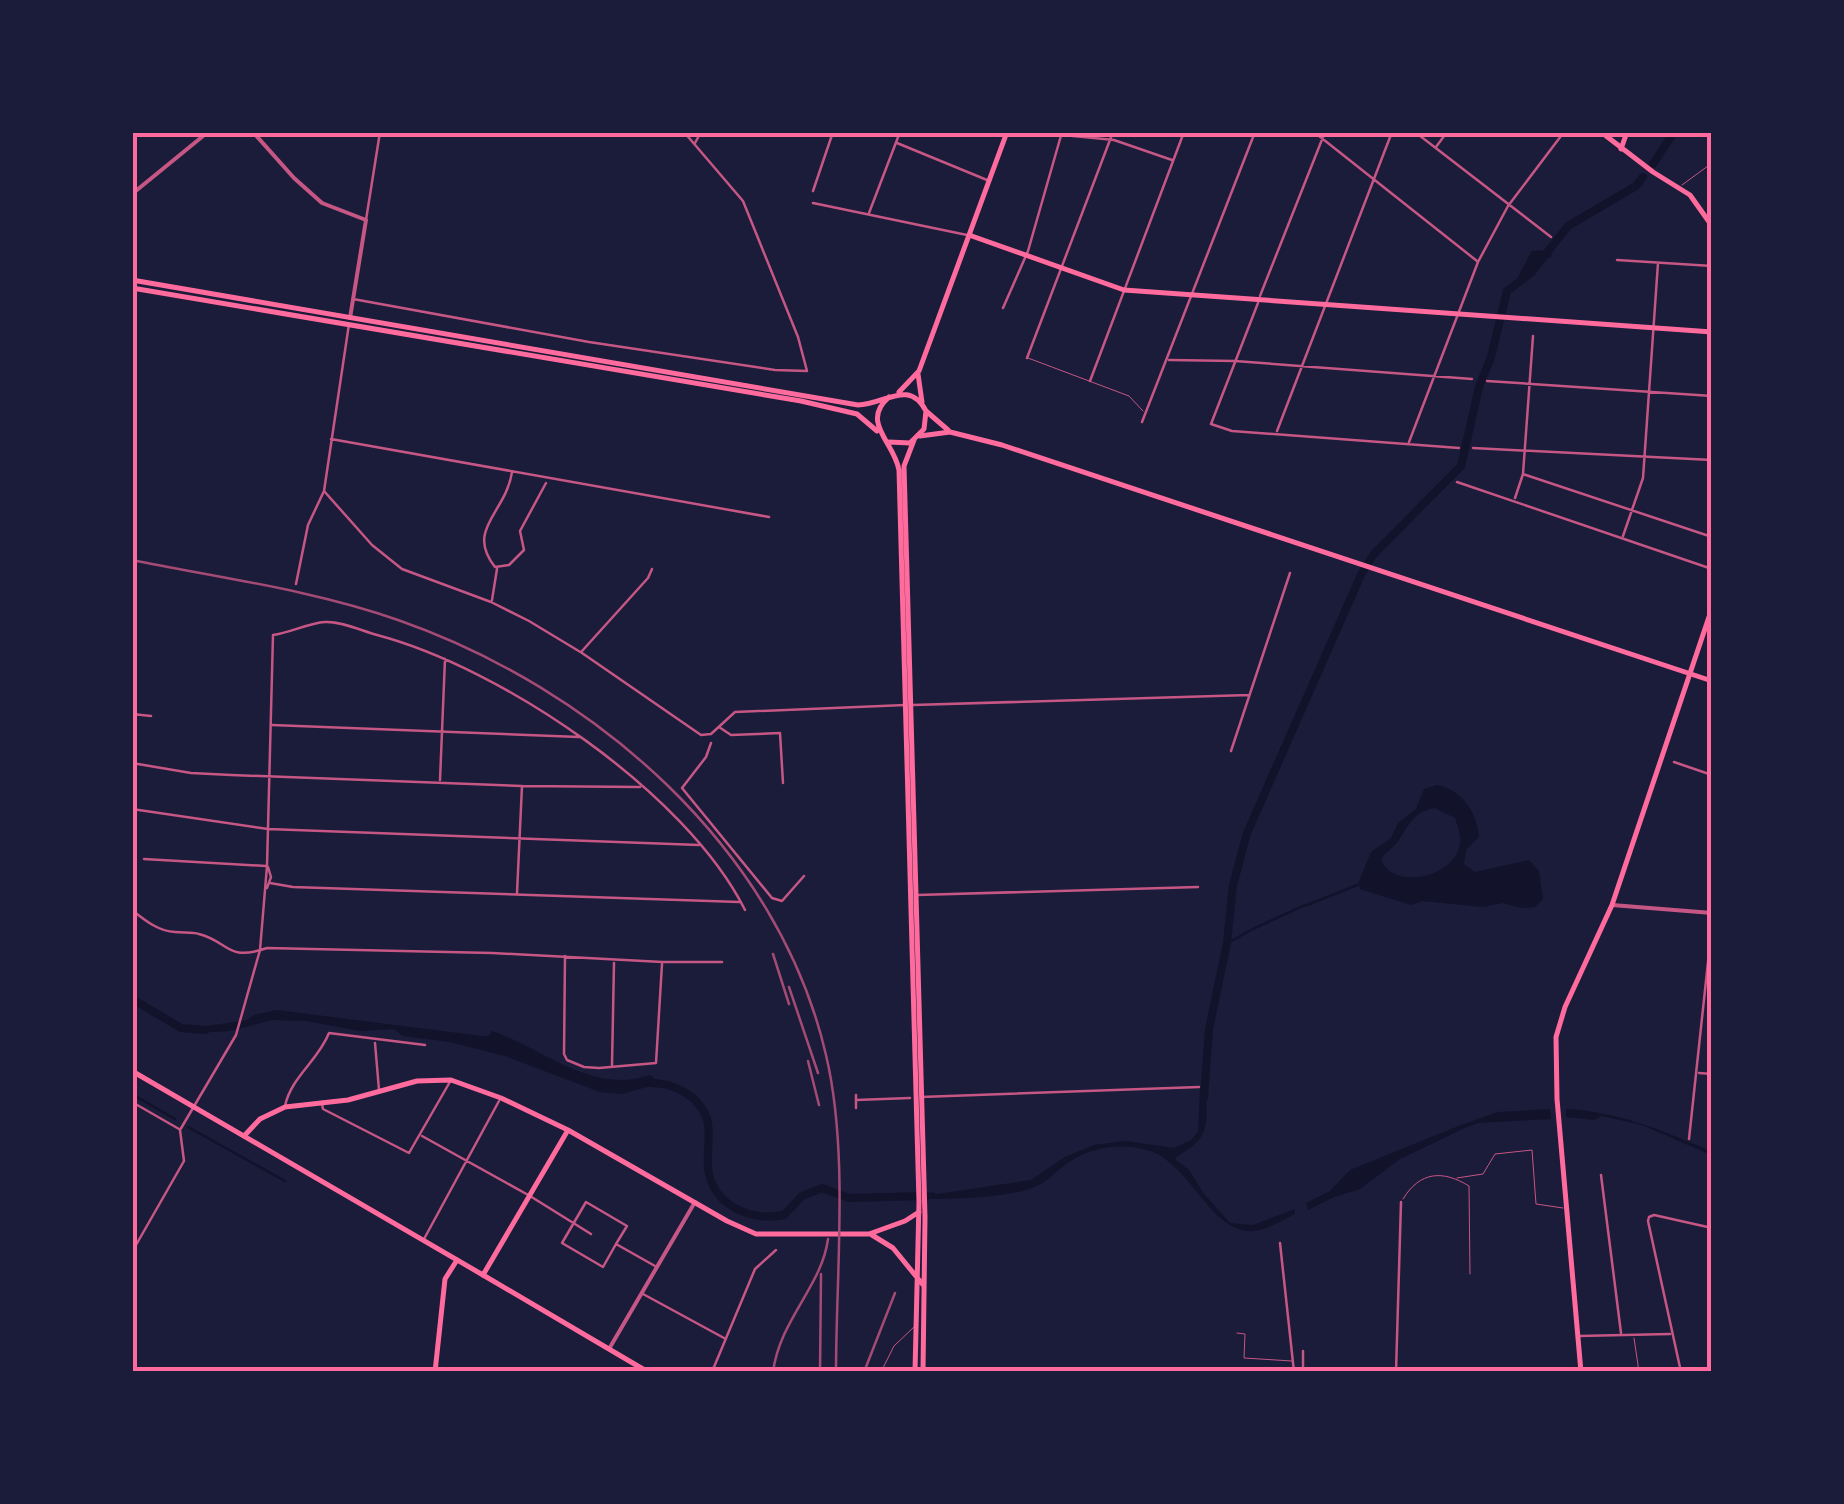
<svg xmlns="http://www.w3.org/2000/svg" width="1844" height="1504" font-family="Inter,sans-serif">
	<rect width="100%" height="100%" fill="#1b1b3a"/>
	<path fill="#12122b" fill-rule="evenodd" d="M 1437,785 C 1462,790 1477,812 1479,837 L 1466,850 L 1464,864 L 1475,872 L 1529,860 L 1539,871 L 1543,899 L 1535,907 L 1520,908 L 1503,903 L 1483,907 L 1423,901 L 1411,905 L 1360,889 L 1359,881 L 1371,852 L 1391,838 L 1398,823 L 1416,809 L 1424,789 ZM 1435,808 L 1455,818 C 1457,825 1461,834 1460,842 C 1458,877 1392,892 1381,859 C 1386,852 1394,847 1399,840 C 1409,824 1415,811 1435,808 Z
		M 277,1010 L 481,1036 L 489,1036 L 492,1031 C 545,1049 591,1095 650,1075 L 661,1083 L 622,1094 L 600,1092 L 505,1056 L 450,1042 L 403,1036 L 394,1029 L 360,1031 L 306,1021 L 272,1020 L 230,1031 L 196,1033 L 201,1027 L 247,1020 L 254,1015 Z
		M 1200,1090 L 1206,1090 C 1207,1127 1210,1138 1176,1157 L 1176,1160 L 1189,1170 L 1204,1194 L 1230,1223 L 1253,1225 L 1295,1209 L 1295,1214 C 1284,1219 1272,1227 1260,1230 C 1213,1242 1192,1162 1147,1150 C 1118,1142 1085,1148 1061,1168 C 1053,1174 1046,1182 1037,1186 C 1015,1197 956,1199 931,1199 L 931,1192 L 937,1194 L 1031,1180 L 1065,1157 L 1094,1145 L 1126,1141 L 1174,1148 L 1191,1140 L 1198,1132 Z
		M 1550,1109 L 1551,1119 L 1478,1123 L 1465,1128 L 1400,1159 L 1360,1189 L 1334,1197 L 1308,1210 L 1306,1203 L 1330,1191 L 1350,1170 L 1461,1125 L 1498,1112 Z
		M 1566,1109 C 1618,1112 1659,1129 1706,1149 L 1711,1155 L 1642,1125 L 1601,1116 L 1595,1120 L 1566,1117 Z"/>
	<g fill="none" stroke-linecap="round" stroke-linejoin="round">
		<path stroke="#12122b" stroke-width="2.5" d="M 1307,905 L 1360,884
			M 1253,929 L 1305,905
			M 1240,936 L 1251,930
			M 1227,943 L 1239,937
			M 132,1094 L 175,1119
			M 188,1127 L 285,1181"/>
		<path stroke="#12122b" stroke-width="8" d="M 1653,164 L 1674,132
			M 1522,278 L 1534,255 L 1548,254
			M 132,999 L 181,1028 L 205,1030
			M 651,1083 C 673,1083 699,1095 707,1119 C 712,1136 705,1156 709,1174 C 717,1208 753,1221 784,1215 L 802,1196 L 822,1188 L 849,1198 L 927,1196
			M 1204,1097 L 1209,1029 L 1227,943 L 1233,885 L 1247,833 L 1361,575 L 1373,555 L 1461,466 L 1479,387 L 1491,357 L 1507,291 L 1531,273 L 1568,226 L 1636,186 L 1643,177"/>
		<path stroke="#c65784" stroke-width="1" d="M 1682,185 L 1712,163
			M 1028,358 L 1129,396 L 1143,411
			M 1457,1178 L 1483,1174 L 1495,1154 L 1532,1150 L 1536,1204 L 1563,1208
			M 1403,1199 C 1420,1171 1443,1170 1469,1186 L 1470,1274
			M 1237,1333 L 1245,1334 L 1244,1358 L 1292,1361
			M 1634,1338 L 1639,1372
			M 881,1372 L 894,1346 L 914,1327"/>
		<path stroke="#c65784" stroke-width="2.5" d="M 1032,132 L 1114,140 L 1172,160
			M 1314,132 L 1477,261
			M 1415,132 L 1551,237
			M 695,143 L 701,132
			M 897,143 L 987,180
			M 1436,147 L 1447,132
			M 813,191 L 833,132
			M 813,203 L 967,235
			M 869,213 L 900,132
			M 366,220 L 380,132
			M 1617,260 L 1712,266
			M 1260,296 L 1325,132
			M 353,299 L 589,342 L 775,370 L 807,371 L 798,337 L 743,201 L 684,132
			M 1258,303 L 1211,424 L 1232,431 L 1459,448
			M 1003,308 L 1028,251 L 1062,132
			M 1027,358 L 1113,132
			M 1169,360 L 1235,361 L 1472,379
			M 1090,381 L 1184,132
			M 1487,381 L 1712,396
			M 1142,422 L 1255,132
			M 1277,431 L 1392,132
			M 331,439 L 769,517
			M 1409,442 L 1478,262 L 1508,206 L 1564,132
			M 1473,448 L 1712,460
			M 512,472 C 506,513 465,529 495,567 L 509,565 L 524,550 L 520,531 L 546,483
			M 1523,474 L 1712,537
			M 1457,482 L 1712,569
			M 324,491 L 372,545 L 402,569 L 491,602 L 529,621 L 582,653 L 701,735 L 711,734 L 735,712 L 905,705
			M 1515,498 L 1523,474 L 1533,336
			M 1623,536 L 1643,478 L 1658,263
			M 296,584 L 308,525 L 324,491 L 349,324
			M 492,600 L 497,569
			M 582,651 L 648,578 L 652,569
			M 913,705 L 1249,695
			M 132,714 L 151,716
			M 272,725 L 579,737
			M 719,727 L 731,735 L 780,733 L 783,783
			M 711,743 L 706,757 L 682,788 L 772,898 L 782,901 L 804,876
			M 1231,751 L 1290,573
			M 1674,762 L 1712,775
			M 132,763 L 191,773 L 231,775 L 522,786 L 640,787
			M 440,780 L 445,659
			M 132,809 L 268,829 L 699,845
			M 144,859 L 266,866
			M 270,883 L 293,887 L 739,902
			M 267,888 L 271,877 L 268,867
			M 517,893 L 522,786
			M 917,895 L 1198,887
			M 132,910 C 146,921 158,931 175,932 C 183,933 192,932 199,934 C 230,942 226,962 267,948 L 492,953 L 662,962 L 722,962
			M 565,956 L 564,1054 L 567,1060 L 584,1067 L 599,1068 L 656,1063 L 662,964
			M 375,1043 L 379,1090
			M 612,1065 L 614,963
			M 1699,1073 L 1712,1074
			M 921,1097 L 1199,1087
			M 856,1100 L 910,1098
			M 132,1102 L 179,1129
			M 322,1104 L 323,1109 L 409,1153 L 451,1080
			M 285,1106 C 291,1077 318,1061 329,1033 L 425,1045
			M 856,1108 L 856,1095
			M 422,1136 L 530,1196 L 591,1234
			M 1689,1139 L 1712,925
			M 1601,1175 L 1621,1333
			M 424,1239 L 499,1101
			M 1280,1243 L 1294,1372
			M 616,1244 L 603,1267 L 562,1243 L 586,1202 L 627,1226 L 616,1244 L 655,1266
			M 132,1252 L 184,1161 L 180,1130 L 236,1035 L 260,950 L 267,866 L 273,635 C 290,633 308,623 325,622 C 341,621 362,631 377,635 C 502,668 686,792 745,910
			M 643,1294 L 724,1338
			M 1579,1336 L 1670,1334
			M 1303,1351 L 1303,1372
			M 708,1372 L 714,1367 L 755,1269 L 776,1250
			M 1396,1372 L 1401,1202
			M 1681,1372 L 1648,1221 L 1649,1217 L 1654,1215 L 1712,1228
			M 1709,1372 L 1712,1370"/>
		<path stroke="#c65784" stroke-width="4" d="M 253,132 L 294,178 L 322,203 L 366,220 L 350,318
			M 132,194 L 208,132
			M 1612,905 L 1712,913
			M 609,1349 L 695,1202"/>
		<path stroke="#ff6b9d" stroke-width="5" d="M 1601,132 L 1653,172 L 1690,195 L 1712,226
			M 1621,149 L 1627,132
			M 969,235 L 1124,290 L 1712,332
			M 483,1275 L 648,1372
			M 435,1372 L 445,1279 L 457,1260
			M 1581,1372 L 1557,1099 L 1556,1037 L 1565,1007 L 1612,905 L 1712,608"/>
		<path stroke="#ff6b9d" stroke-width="5" d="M 132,280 L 858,405 C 884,405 909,378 926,411 L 924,429 L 910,443 L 889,442
			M 132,288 L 801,401 L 857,414 L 877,431
			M 918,374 L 922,402
			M 899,392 L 919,371 L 1007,132
			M 889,397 C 860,422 894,442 899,470 L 919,1202 L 915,1372
			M 926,411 L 948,430
			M 920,436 L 950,432 L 1002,445 L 1712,681
			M 914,440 L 904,466 L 925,1217 L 923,1372
			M 132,1071 L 483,1275 L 568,1130
			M 244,1136 L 260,1119 L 285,1107 L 348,1100 L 417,1081 L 451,1080 L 501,1098 L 568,1130 L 727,1221 L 756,1234 L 869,1234 L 905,1221 L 919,1212
			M 872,1235 L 893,1248 L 924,1286"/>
		<path stroke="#a44b75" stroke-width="2.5" d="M 132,560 C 221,578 313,590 398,620 C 593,688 778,847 826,1055 C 849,1152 836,1272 836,1372
			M 773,954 L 789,1004
			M 789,987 L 818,1073
			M 808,1061 L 819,1105
			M 773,1372 C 780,1319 822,1286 828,1239
			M 820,1372 L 821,1274
			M 864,1372 L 895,1293"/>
	</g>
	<rect width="1844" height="1504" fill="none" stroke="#1b1b3a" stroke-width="270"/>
	<rect x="135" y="135" width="1574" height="1234" fill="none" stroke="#ff6b9d" stroke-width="4"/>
</svg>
